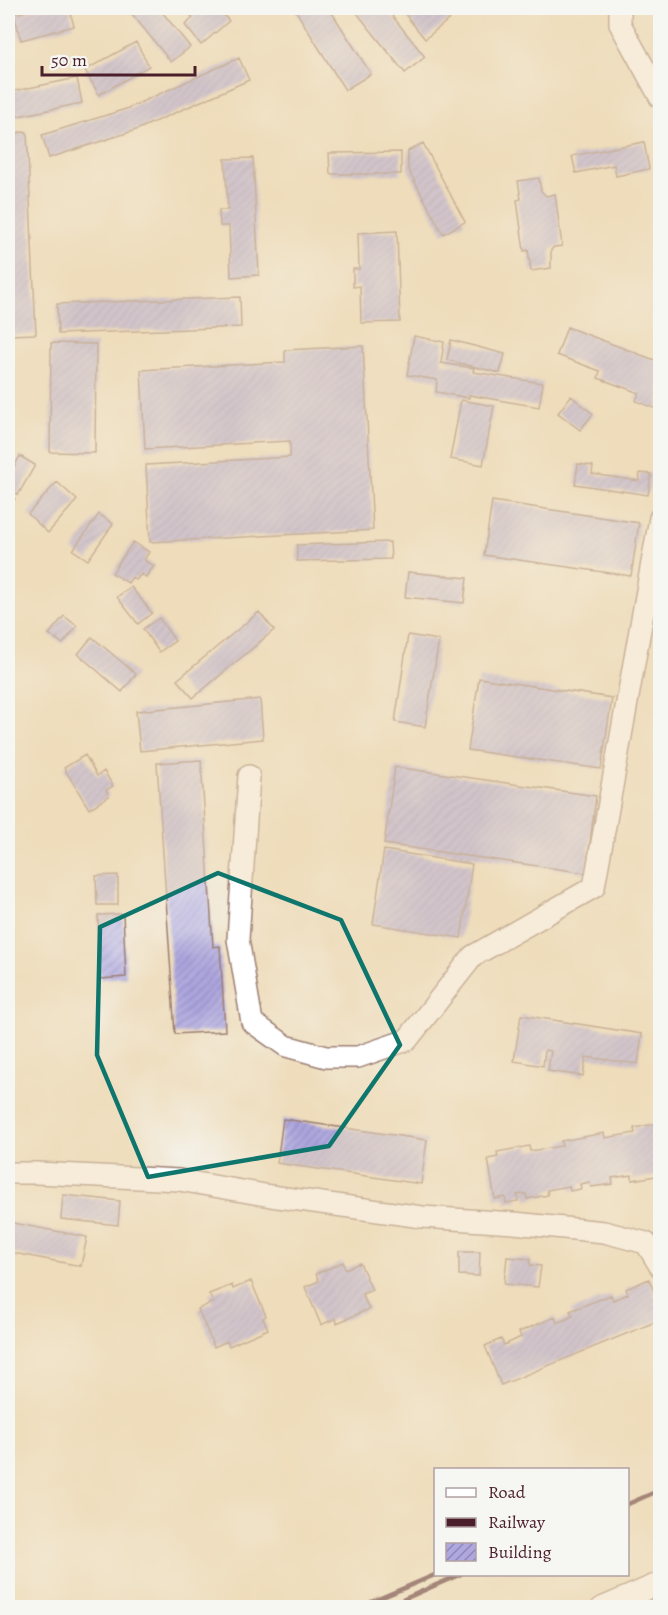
<svg xmlns="http://www.w3.org/2000/svg" width="668" height="1615" font-family="Alegreya,serif">
	<defs>
		<pattern id="building-hatch" width="6" height="6" patternUnits="userSpaceOnUse" patternTransform="scale(1.5)"><rect width="6" height="6" fill="#aea7e0"/><path d="M-1 1l2-2M0 6l6-6M5 7l2-2" fill="none" stroke="#9087b6"/></pattern>
	</defs>
	<rect width="100%" height="100%" fill="#f6f6f2"/>
	<filter id="ink" filterUnits="userSpaceOnUse"><feTurbulence type="fractalNoise" baseFrequency=".0167" numOctaves="2"/><feDisplacementMap in="SourceGraphic" scale="12" xChannelSelector="R" yChannelSelector="G"/><feConvolveMatrix kernelMatrix="1 2 1 2 8 2 1 2 1" color-interpolation-filters="sRGB"/></filter>
	<filter id="wash" filterUnits="userSpaceOnUse"><feTurbulence type="fractalNoise" baseFrequency=".008" numOctaves="4" result="noise"/><feDisplacementMap in="SourceGraphic" scale="24" xChannelSelector="R" yChannelSelector="G"/><feGaussianBlur stdDeviation="1.35" result="paint"/><feColorMatrix in="noise" values="0 0 0 0 0 0 0 0 0 0 0 0 0 0 0 0 0 1.4 0 .05"/><feComposite in="paint" operator="in"/></filter>
	<g filter="url(#wash)">
		<rect width="100%" height="100%" fill="#eedcba"/>
		<g id="blocks">
			<path fill="url(#building-hatch)" d="M 39,8 L 69,8 L 74,26 L 21,40 L 14,14 Z
				M 127,8 L 159,8 L 190,47 L 171,62 Z
				M 184,8 L 218,8 L 229,21 L 201,45 L 185,25 L 193,18 Z
				M 294,8 L 329,8 L 371,74 L 345,90 Z
				M 353,8 L 386,8 L 425,57 L 405,73 Z
				M 400,8 L 446,8 L 453,16 L 425,39 Z
				M 136,42 L 149,66 L 99,95 L 85,70 Z
				M 239,58 L 249,80 L 136,130 L 49,158 L 42,135 L 126,109 Z
				M 77,78 L 82,103 L 14,117 L 9,92 Z
				M 27,132 L 36,334 L 8,335 L 8,133 Z
				M 644,142 L 649,169 L 616,176 L 614,165 L 576,173 L 572,156 Z
				M 423,143 L 465,222 L 443,234 L 408,169 L 408,151 Z
				M 401,152 L 401,174 L 330,174 L 329,153 Z
				M 253,158 L 259,275 L 231,277 L 229,226 L 220,226 L 219,210 L 228,210 L 225,159 Z
				M 539,178 L 541,191 L 546,196 L 555,194 L 562,246 L 554,247 L 551,250 L 551,268 L 531,271 L 528,250 L 524,251 L 517,200 L 521,199 L 518,181 Z
				M 397,231 L 400,322 L 361,323 L 360,286 L 353,287 L 353,269 L 359,269 L 358,233 Z
				M 240,297 L 241,327 L 58,334 L 57,304 Z
				M 567,327 L 660,362 L 660,399 L 657,409 L 636,401 L 639,393 L 598,378 L 600,371 L 557,355 Z
				M 414,336 L 444,342 L 441,363 L 474,368 L 473,372 L 543,383 L 539,407 L 469,395 L 469,398 L 436,392 L 437,380 L 407,375 Z
				M 451,340 L 505,354 L 500,373 L 447,360 Z
				M 51,343 L 96,344 L 95,453 L 50,452 Z
				M 363,346 L 373,530 L 150,542 L 146,465 L 290,457 L 290,441 L 145,449 L 141,370 L 285,362 L 285,350 Z
				M 571,396 L 593,414 L 580,430 L 558,413 Z
				M 461,400 L 494,406 L 483,465 L 450,459 Z
				M 8,401 L 13,404 L 8,416 Z
				M 20,456 L 35,465 L 18,495 L 8,489 L 8,478 Z
				M 578,464 L 593,466 L 592,474 L 639,481 L 640,473 L 651,474 L 648,495 L 575,484 Z
				M 57,482 L 77,500 L 48,533 L 28,514 Z
				M 8,494 L 15,499 L 8,510 Z
				M 492,501 L 639,523 L 631,576 L 484,555 Z
				M 99,514 L 113,524 L 88,560 L 73,550 Z
				M 133,542 L 149,552 L 144,560 L 154,566 L 146,577 L 141,574 L 136,580 L 132,577 L 128,583 L 112,573 Z
				M 390,542 L 391,559 L 297,561 L 297,545 Z
				M 408,572 L 467,578 L 464,603 L 405,597 Z
				M 131,587 L 152,613 L 138,624 L 117,597 Z
				M 8,595 L 14,597 L 8,617 Z
				M 259,612 L 274,630 L 193,698 L 177,680 Z
				M 64,616 L 77,626 L 63,644 L 49,634 Z
				M 159,618 L 175,641 L 159,652 L 143,629 Z
				M 408,635 L 439,640 L 425,727 L 395,722 Z
				M 92,637 L 136,674 L 122,692 L 78,654 Z
				M 479,678 L 612,698 L 601,769 L 468,750 Z
				M 260,699 L 263,739 L 140,751 L 136,711 Z
				M 85,755 L 97,776 L 104,771 L 113,786 L 106,790 L 109,796 L 89,809 L 64,768 Z
				M 201,760 L 213,947 L 220,946 L 225,1031 L 175,1034 L 157,763 Z
				M 395,767 L 596,796 L 586,873 L 384,844 Z
				M 384,850 L 472,864 L 461,938 L 373,924 Z
				M 659,859 L 660,859 L 660,883 L 656,883 Z
				M 118,875 L 118,905 L 97,905 L 96,876 Z
				M 123,914 L 126,977 L 100,979 L 98,915 Z
				M 521,1015 L 642,1034 L 638,1064 L 586,1057 L 583,1076 L 548,1071 L 551,1051 L 545,1050 L 543,1066 L 514,1061 Z
				M 283,1119 L 427,1140 L 421,1184 L 277,1163 Z
				M 660,1123 L 660,1170 L 655,1171 L 656,1176 L 632,1180 L 632,1175 L 612,1178 L 613,1184 L 591,1187 L 590,1182 L 580,1184 L 581,1189 L 570,1191 L 569,1186 L 547,1190 L 548,1195 L 527,1199 L 526,1194 L 517,1195 L 518,1201 L 506,1203 L 505,1197 L 495,1199 L 488,1159 L 498,1157 L 497,1152 L 529,1146 L 530,1151 L 562,1146 L 561,1141 L 604,1133 L 605,1138 L 635,1133 L 634,1128 Z
				M 63,1195 L 120,1201 L 118,1225 L 61,1219 Z
				M 8,1222 L 87,1237 L 81,1266 L 8,1252 Z
				M 459,1252 L 480,1252 L 479,1276 L 459,1275 Z
				M 507,1257 L 530,1259 L 530,1265 L 541,1266 L 538,1287 L 504,1284 Z
				M 343,1262 L 345,1269 L 360,1263 L 372,1290 L 362,1294 L 369,1309 L 337,1323 L 336,1318 L 321,1325 L 305,1287 L 319,1281 L 316,1274 Z
				M 649,1279 L 660,1308 L 660,1320 L 501,1385 L 485,1346 L 501,1339 L 504,1345 L 521,1337 L 519,1332 L 555,1317 L 557,1323 L 573,1316 L 570,1311 L 611,1295 L 613,1300 L 628,1294 L 626,1289 Z
				M 251,1281 L 266,1316 L 263,1318 L 268,1329 L 229,1346 L 227,1341 L 214,1347 L 198,1309 L 213,1302 L 209,1294 L 232,1285 L 233,1289 Z"/>
		</g>
	</g>
	<g filter="url(#ink)">
		<use href="#blocks" fill-opacity="0" stroke="#9c7e72" stroke-width="1.5"/>
		<g fill="none" stroke-linecap="round" stroke-linejoin="round">
			<g stroke="#9c7e72" stroke-width="24">
				<path id="minor" d="M 620,8 L 620,24 L 660,97
					M 249,776 L 238,939 L 252,1022 L 286,1046 L 326,1057 L 358,1057 L 407,1040 L 473,956 L 594,887 L 660,518
					M 8,1173 L 37,1173 L 179,1180 L 271,1196 L 422,1217 L 514,1223 L 604,1232 L 646,1243 L 660,1266
					M 602,1608 L 660,1583"/>
			</g>
			<use href="#minor" stroke="#fff" stroke-width="21"/>
			<path stroke="#4a1f2b" stroke-width="4.5" d="M 628,1504 L 660,1490
				M 357,1608 L 437,1574
				M 384,1608 L 461,1574"/>
		</g>
	</g>
	<path d="M0 0H668V1615H0ZM 218,873 L 341,920 L 400,1045 L 329,1146 L 148,1177 L 97,1055 L 100,927 Z" fill="#eedcba" fill-opacity=".55" fill-rule="evenodd"/>
	<path fill="none" stroke="#0f766e" stroke-width="4.5" stroke-linejoin="round" d="M 218,873 L 341,920 L 400,1045 L 329,1146 L 148,1177 L 97,1055 L 100,927 Z"/>
	<rect width="668" height="1615" fill="none" stroke="#f6f6f2" stroke-width="30"/>
	<rect x="434" y="1468" width="195" height="108" fill="#f6f6f2" stroke="#b1a0a2" stroke-width="1.5"/>
	<rect x="446" y="1488" width="30" height="9" fill="#ffffff" stroke="#b1a0a2" stroke-width="1.5"/>
	<text x="488" y="1498" font-size="18" fill="#4a1f2b">Road</text>
	<rect x="446" y="1518" width="30" height="9" fill="#4a1f2b" stroke="#b1a0a2" stroke-width="1.5"/>
	<text x="488" y="1528" font-size="18" fill="#4a1f2b">Railway</text>
	<rect x="446" y="1543" width="30" height="18" fill="url(#building-hatch)" stroke="#b1a0a2" stroke-width="1.5"/>
	<text x="488" y="1558" font-size="18" fill="#4a1f2b">Building</text>
	<path d="M42 66v9h153v-9" fill="none" stroke="#4a1f2b" stroke-width="3"/>
	<text x="51" y="66" font-size="18" fill="#4a1f2b" stroke="#f6f6f2" stroke-width="4.5" paint-order="stroke">50 m</text>
</svg>
